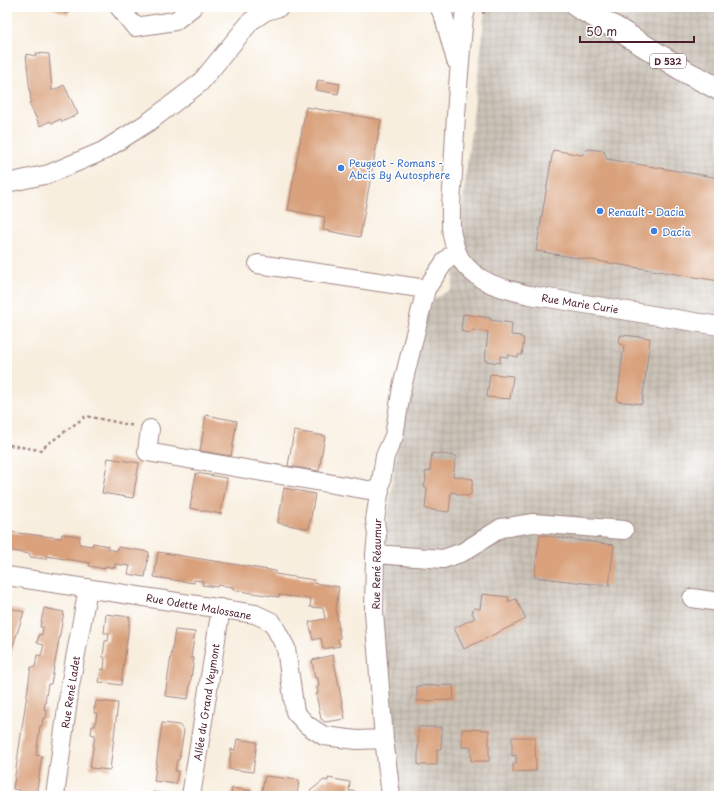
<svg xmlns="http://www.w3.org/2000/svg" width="726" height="803" font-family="'Playpen Sans',sans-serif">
	<defs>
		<pattern id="industrial-grid" width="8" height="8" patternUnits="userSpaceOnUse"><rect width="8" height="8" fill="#cbc3b8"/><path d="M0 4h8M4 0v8" fill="none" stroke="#b0a79e"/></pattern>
	</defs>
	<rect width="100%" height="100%" fill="#fff"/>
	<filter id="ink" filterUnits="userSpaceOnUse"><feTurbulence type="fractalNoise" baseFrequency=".025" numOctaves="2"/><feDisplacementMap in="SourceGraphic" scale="8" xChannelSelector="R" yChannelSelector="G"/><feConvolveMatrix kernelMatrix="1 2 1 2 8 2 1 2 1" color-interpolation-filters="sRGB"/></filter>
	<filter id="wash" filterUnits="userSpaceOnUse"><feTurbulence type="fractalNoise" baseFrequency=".012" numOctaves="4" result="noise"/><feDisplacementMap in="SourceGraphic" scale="16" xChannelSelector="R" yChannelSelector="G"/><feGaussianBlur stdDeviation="0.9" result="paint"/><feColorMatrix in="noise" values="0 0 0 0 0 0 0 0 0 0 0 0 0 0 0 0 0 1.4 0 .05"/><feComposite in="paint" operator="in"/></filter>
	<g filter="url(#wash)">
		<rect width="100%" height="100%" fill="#f8eede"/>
		<path fill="url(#industrial-grid)" d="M 487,7 L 719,7 L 719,796 L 396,796 L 381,671 L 385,538 L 399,432 L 421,324 L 434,299 L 452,289 L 483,33 L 484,17 Z"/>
		<g id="blocks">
			<path fill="#d9a17c" d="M 48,7 L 71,7 L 68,14 Z
				M 716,7 L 719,7 L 719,18 L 718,18 Z
				M 36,53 L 49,54 L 52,91 L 64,85 L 78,114 L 62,122 L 61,119 L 52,123 L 50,121 L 40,126 L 29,103 L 31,102 L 26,54 L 36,56 Z
				M 318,80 L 340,84 L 338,94 L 316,90 Z
				M 306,107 L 381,120 L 360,237 L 323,230 L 325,217 L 288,210 Z
				M 588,149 L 604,151 L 607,159 L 719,178 L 719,281 L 536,251 L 553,150 L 582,155 Z
				M 463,314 L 490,318 L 490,320 L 512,323 L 511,335 L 521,336 L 521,338 L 524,338 L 522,355 L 518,355 L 518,357 L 508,355 L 508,357 L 500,356 L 500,363 L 485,361 L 488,332 L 473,330 L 471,333 L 463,332 L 461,329 Z
				M 623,335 L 650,338 L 642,404 L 617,401 L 624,345 L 619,344 L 620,336 Z
				M 490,374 L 513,376 L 510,399 L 487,397 Z
				M 206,415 L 237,421 L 231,456 L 200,451 Z
				M 294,431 L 325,436 L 319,471 L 288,466 Z
				M 432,453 L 456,456 L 453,476 L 473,479 L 471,494 L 468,496 L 457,494 L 456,493 L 451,492 L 449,512 L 425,509 L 427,488 L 424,486 L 426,480 L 425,472 L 430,471 Z
				M 108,458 L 139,463 L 133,498 L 102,493 Z
				M 196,473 L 227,478 L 221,514 L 190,508 Z
				M 284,488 L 315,494 L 309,529 L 278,523 Z
				M 9,532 L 61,538 L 62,534 L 80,536 L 79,544 L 92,546 L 93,543 L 108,546 L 108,549 L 117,551 L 118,547 L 149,552 L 145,577 L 128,574 L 130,566 L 115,564 L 115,568 L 105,566 L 105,569 L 89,566 L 90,563 L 46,556 L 46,559 L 30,557 L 30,554 L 7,550 Z
				M 540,535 L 614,545 L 609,586 L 534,577 Z
				M 158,552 L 275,571 L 275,574 L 314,580 L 314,583 L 339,587 L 336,608 L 340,638 L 338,639 L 340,646 L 323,649 L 321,638 L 313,640 L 309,622 L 325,619 L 323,608 L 310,607 L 311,599 L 279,595 L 279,597 L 233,590 L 233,587 L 218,585 L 217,587 L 202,585 L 203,581 L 194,580 L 194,583 L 154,577 Z
				M 482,594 L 509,597 L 508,602 L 516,599 L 526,619 L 464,649 L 454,628 L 475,618 L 472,613 L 474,608 L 480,609 Z
				M 7,607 L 24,612 L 7,664 Z
				M 44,608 L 64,612 L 51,684 L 48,684 L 46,696 L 44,710 L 47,710 L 46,718 L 43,718 L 42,726 L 40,726 L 36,755 L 42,756 L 36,796 L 20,796 L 20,790 L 13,789 L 31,667 L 35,667 L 37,655 L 41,656 L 44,645 L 37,643 L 39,634 L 42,635 L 43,627 L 40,627 Z
				M 106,614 L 130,617 L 121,685 L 99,682 L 101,669 L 104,670 L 105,658 L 103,657 L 105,641 L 108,641 L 109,633 L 104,633 Z
				M 175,630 L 195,632 L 191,658 L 194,658 L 188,699 L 165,696 Z
				M 333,655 L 345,719 L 325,722 L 321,719 L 316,694 L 318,694 L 317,687 L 319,686 L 318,678 L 315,678 L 312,660 Z
				M 453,685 L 454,700 L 417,701 L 417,686 Z
				M 96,701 L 118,703 L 110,770 L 90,768 L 95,735 L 91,734 L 92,726 L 95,726 L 97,713 L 94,713 Z
				M 162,723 L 179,725 L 184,731 L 179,760 L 177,760 L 175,771 L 178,771 L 176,784 L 154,781 Z
				M 418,727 L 442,727 L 441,749 L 437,749 L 437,765 L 418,765 Z
				M 462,729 L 489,730 L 489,761 L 471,761 L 471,747 L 462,747 Z
				M 512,737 L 535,737 L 536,771 L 513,772 L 513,764 L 516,764 L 516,755 L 512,756 Z
				M 237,739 L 257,742 L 253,772 L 229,769 L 231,749 L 235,750 Z
				M 265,776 L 299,780 L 297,796 L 261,795 Z
				M 328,778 L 350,782 L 349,791 L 355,791 L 354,796 L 310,796 L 310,791 L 324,780 L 328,781 Z
				M 232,788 L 252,791 L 252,796 L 231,796 Z
				M 83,792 L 103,795 L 103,796 L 83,796 Z
				M 153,792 L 173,795 L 173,796 L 153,796 Z"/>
		</g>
	</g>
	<g filter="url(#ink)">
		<use href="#blocks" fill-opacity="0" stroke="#a18684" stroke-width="1"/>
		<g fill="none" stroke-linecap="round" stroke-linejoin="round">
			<g stroke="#a18684" stroke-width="20">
				<path id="minor" d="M 119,7 L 135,27 L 175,21 L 193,7
					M 439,7 L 444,17 L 456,61
					M 467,7 L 464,17 C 459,69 455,121 453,174 C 452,194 449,216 452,235 C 454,244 456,253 461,260 C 478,284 504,289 530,295 L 719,326
					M 7,183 L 49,174 L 103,151 L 150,121 L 200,83 L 251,21 L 266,11 L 280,7
					M 258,264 L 426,289
					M 150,429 L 147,452 L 380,492
					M 375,554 L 443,559 L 463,552 L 501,528 L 533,523 L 624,530
					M 7,576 L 255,614 L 272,622 L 286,648 L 295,712 L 307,725 L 324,736 L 357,740 L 384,739
					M 692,598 L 719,602
					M 55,796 L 70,686 L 88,588
					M 191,796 L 221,608
					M 391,796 L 384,739 L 374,612 L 375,554 L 377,535 L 375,520 L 385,456 L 394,436 L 402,387 L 426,289 L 446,260 L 456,251"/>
			</g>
			<g stroke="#a18684" stroke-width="24">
				<path id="major" d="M 578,7 L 619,30 L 686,72 L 719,89"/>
			</g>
			<path stroke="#a18684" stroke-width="2.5" stroke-dasharray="3 3" stroke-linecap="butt" d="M 482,13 L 496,7
				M 7,440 L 9,445 L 40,450 L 86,416 L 135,426"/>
			<use href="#minor" stroke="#fff" stroke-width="18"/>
			<use href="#major" stroke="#fff" stroke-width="22"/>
		</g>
	</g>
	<g fill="#3f7fe0" stroke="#fff" stroke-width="1.5">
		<circle cx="341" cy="168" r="4"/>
		<circle cx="600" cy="211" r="4"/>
		<circle cx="654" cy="231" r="4"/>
	</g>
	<g text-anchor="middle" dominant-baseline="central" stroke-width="3" stroke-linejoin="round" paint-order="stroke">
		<rect fill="#fff" stroke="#80626b" stroke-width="1" x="650" y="54" width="36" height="14" rx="3"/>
		<g font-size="9" font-weight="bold" fill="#4a1f2b">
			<text x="668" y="61">D 532</text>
		</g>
		<g font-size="10" fill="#366cbe" stroke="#fff" text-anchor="start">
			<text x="349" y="162">Peugeot - Romans -<tspan x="349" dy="12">Abcis By Autosphere</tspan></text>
			<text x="608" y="211">Renault - Dacia</text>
			<text x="662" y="231">Dacia</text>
		</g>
		<g font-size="10" fill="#4a1f2b" stroke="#fff">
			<text transform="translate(580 303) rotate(9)">Rue Marie Curie</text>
			<text transform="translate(376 564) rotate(-89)">Rue René Réaumur</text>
			<text transform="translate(199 606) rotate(10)">Rue Odette Malossane</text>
			<text transform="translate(70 692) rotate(-81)">Rue René Ladet</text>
			<text transform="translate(206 702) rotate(-81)">Allée du Grand Veymont</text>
		</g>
	</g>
	<rect width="726" height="803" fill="none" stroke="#fff" stroke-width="24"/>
	<path d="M580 36v6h114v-6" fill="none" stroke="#4a1f2b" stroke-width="2"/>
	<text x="586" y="36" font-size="12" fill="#4a1f2b" stroke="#ffffff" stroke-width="3" paint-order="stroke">50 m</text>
</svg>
